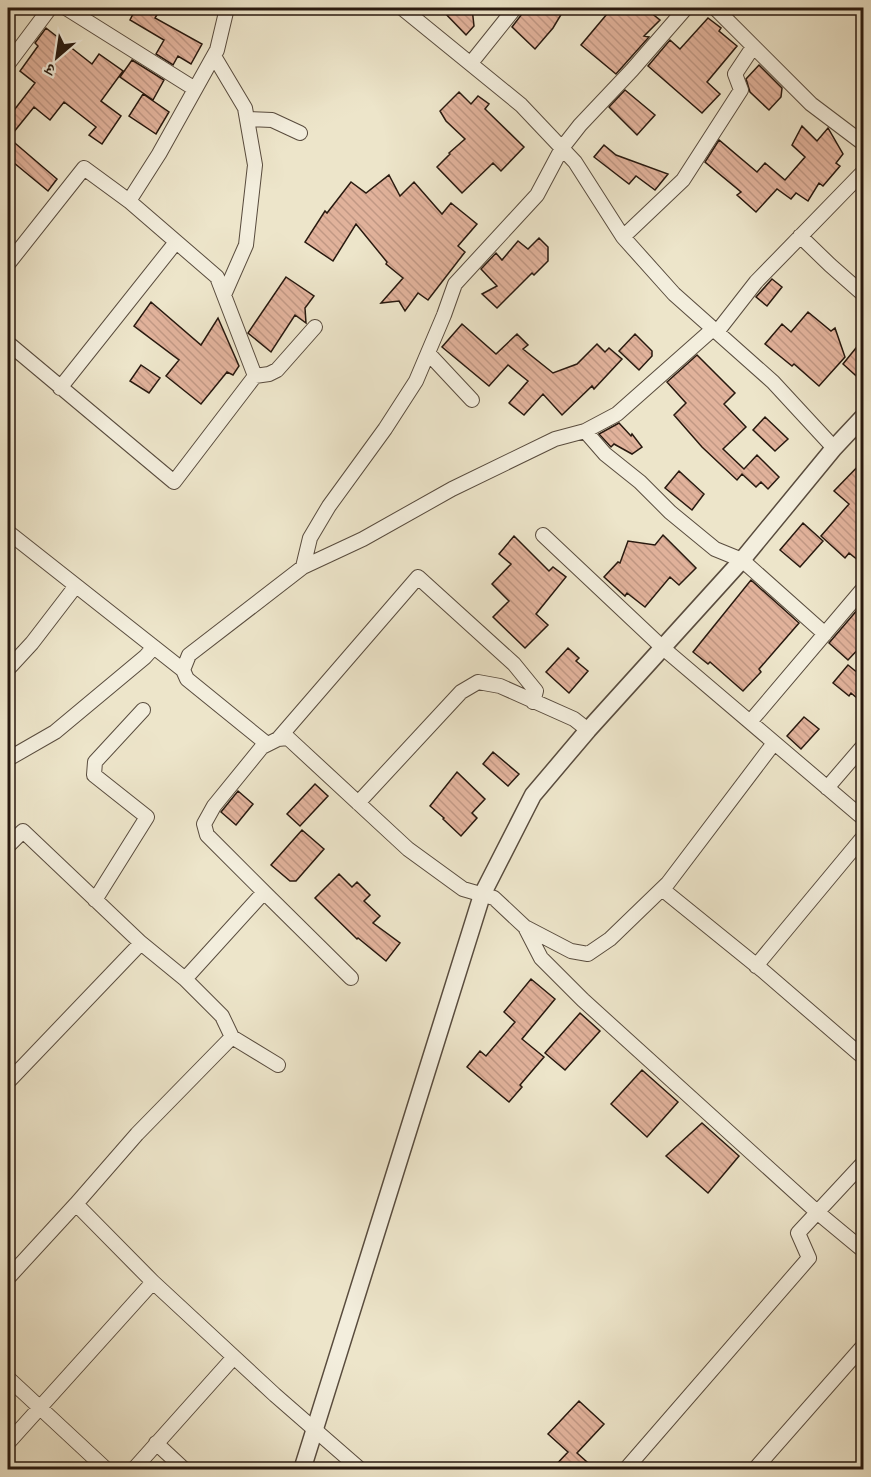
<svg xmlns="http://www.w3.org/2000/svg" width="871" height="1477" font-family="'Sorts Mill Goudy','Noto Serif Devanagari',serif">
	<defs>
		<pattern id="building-back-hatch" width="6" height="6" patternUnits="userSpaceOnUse" patternTransform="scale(1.5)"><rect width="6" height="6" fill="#e1b29b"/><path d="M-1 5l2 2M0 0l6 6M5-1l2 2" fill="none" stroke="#c19884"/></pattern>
	</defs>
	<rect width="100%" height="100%" fill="#ede5ca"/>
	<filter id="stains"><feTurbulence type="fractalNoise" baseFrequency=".00333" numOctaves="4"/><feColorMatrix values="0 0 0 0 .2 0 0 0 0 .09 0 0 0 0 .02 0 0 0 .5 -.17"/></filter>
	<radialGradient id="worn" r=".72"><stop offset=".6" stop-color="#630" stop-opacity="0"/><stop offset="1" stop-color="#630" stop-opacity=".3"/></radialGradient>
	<path fill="url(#building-back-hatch)" stroke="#28190f" stroke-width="1.5" d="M 136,8 L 161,8 L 155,18 L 202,44 L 191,64 L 178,56 L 173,65 L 156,54 L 164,40 L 130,20 Z
		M 440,8 L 472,8 L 474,26 L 466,35 Z
		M 524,8 L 565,8 L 553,28 L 535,49 L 512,27 L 522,14 Z
		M 612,8 L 645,8 L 660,20 L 644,36 L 649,37 L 616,74 L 581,45 Z
		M 708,18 L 721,28 L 719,31 L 737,46 L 707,82 L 720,94 L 702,113 L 648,66 L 670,40 L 680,49 Z
		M 46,28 L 92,64 L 99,54 L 123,71 L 101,101 L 121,116 L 102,144 L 89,135 L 96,127 L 64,102 L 50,120 L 34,107 L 9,138 L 57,179 L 48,191 L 8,158 L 8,118 L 35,83 L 20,71 L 38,46 L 35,43 Z
		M 132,60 L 164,80 L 153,100 L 120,77 Z
		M 759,65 L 782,88 L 781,97 L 769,110 L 750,92 L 746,79 Z
		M 625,90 L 655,115 L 637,135 L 609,107 Z
		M 459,92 L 471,104 L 478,96 L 489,104 L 485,109 L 524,147 L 501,171 L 493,163 L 462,193 L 437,167 L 450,154 L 449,153 L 465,139 L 446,121 L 440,111 Z
		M 143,94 L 169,112 L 156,134 L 129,116 Z
		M 802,126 L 817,141 L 828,128 L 843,154 L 836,163 L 840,166 L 823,186 L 819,183 L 808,201 L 796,193 L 791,199 L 777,189 L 756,212 L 737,195 L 741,192 L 705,162 L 719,140 L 757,172 L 765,163 L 785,180 L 805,157 L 792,145 Z
		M 604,145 L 616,155 L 668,174 L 655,190 L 636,176 L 629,184 L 594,157 Z
		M 389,175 L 400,196 L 414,182 L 442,214 L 451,203 L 477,224 L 458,246 L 465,252 L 428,300 L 418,293 L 405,311 L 399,301 L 381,303 L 403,278 L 386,264 L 387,262 L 356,224 L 333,261 L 305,242 L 325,211 L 327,213 L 351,182 L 366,193 Z
		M 539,238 L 548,247 L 548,261 L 534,275 L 532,273 L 497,308 L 482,294 L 497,286 L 481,269 L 496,253 L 502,260 L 518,241 L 528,249 Z
		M 286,277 L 314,296 L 305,308 L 306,323 L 295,315 L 271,352 L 248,333 Z
		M 772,279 L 782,287 L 767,306 L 756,297 Z
		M 151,302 L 201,345 L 218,318 L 239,366 L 233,375 L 227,372 L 201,404 L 166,376 L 179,360 L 134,326 Z
		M 808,312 L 831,331 L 835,328 L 845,357 L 819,386 L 794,364 L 792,366 L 765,344 L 782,324 L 791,332 Z
		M 462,324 L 496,354 L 517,334 L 528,345 L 523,349 L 553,373 L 577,364 L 597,344 L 605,352 L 609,348 L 622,359 L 594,389 L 592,386 L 562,415 L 543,394 L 524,415 L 509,403 L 528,381 L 508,365 L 489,386 L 442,347 Z
		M 635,334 L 652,351 L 652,356 L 639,370 L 619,351 Z
		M 864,338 L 864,383 L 843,364 Z
		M 697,355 L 735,393 L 724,404 L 746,427 L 723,449 L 744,469 L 757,455 L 779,477 L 768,489 L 761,482 L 756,487 L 742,474 L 737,480 L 702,447 L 674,415 L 686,403 L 667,382 Z
		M 141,365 L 160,378 L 149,393 L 130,381 Z
		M 765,417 L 788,439 L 775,451 L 753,430 Z
		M 619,423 L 631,436 L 632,434 L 642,447 L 632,454 L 614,444 L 611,447 L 599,434 Z
		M 864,460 L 864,565 L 849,553 L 845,558 L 821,536 L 849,504 L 834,491 Z
		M 679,471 L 704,494 L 692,510 L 665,488 Z
		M 803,523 L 823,541 L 800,567 L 780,550 Z
		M 663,535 L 696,568 L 679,585 L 670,577 L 645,607 L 627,593 L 625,596 L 604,577 L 618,562 L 620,563 L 628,541 L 655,545 Z
		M 514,536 L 549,571 L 553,567 L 566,577 L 536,614 L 548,625 L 525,648 L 493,617 L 509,601 L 492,584 L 511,564 L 499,554 Z
		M 751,580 L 799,623 L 759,669 L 761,672 L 743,691 L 710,662 L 708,664 L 693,652 Z
		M 864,602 L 864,643 L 848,660 L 829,643 Z
		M 568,648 L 579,658 L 576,661 L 588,671 L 569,693 L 546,672 Z
		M 848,665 L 864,678 L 864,704 L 851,693 L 849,696 L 833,683 Z
		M 804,717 L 819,729 L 801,749 L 787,736 Z
		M 493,752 L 519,774 L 508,786 L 483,764 Z
		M 457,772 L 485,799 L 472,813 L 477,818 L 461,836 L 443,819 L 444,818 L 430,806 Z
		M 315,784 L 328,796 L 300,826 L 287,814 Z
		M 238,791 L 253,804 L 236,825 L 221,812 Z
		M 302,830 L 324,849 L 296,881 L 290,881 L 271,865 Z
		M 339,874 L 352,887 L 357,882 L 370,895 L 364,901 L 380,916 L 373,923 L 400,943 L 386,961 L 358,938 L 357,939 L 315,898 Z
		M 531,979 L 555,999 L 522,1039 L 544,1057 L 520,1085 L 522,1087 L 509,1102 L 467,1067 L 480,1051 L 486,1056 L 515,1022 L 504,1012 Z
		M 580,1013 L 600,1031 L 565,1070 L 545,1053 Z
		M 642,1070 L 678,1102 L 647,1137 L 611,1104 Z
		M 702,1123 L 739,1156 L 708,1193 L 666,1156 Z
		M 579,1401 L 604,1424 L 577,1453 L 596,1470 L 551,1470 L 568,1452 L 548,1434 Z"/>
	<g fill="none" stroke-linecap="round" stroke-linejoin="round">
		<g stroke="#594c3e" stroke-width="16">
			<path id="minor" d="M 66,8 L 195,89
				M 402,8 L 521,105 L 575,162 L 623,237 L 674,294 L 773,382 L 834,448
				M 715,8 L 811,104 L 864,144
				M 214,56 L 245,108 L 255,165 L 246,245 L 224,295
				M 471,63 L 515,8
				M 8,64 L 50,8
				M 247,119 L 272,120 L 300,133
				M 129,201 L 159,154 L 217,50 L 227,8
				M 800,236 L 830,265 L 864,295
				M 623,237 L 683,180 L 741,90 L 735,74 L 753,47
				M 8,264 L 84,168 L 129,201 L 217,277 L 255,376 L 174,482 L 8,343
				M 717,332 L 756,282 L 864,171
				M 428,353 L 472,400
				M 255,376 L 269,374 L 277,370 L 315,327
				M 60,388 L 176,242
				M 585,431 L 605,454 L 640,482 L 670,512 L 715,549 L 742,560 L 825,634
				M 8,532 L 183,670
				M 543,535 L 663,648 L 864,819
				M 303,567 L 310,538 L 329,506 L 385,429 L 416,381 L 444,315 L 455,284 L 537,195 L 562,148 L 580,125 L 632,70 L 686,8
				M 8,669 L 32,643 L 75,587
				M 750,722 L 862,590
				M 278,739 L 418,577 L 514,664 L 536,691 L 533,702
				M 267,744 L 187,679 L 183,670 L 189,655 L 303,567 L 363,539 L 452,489 L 555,439 L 585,431 L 617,414 L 713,329
				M 8,759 L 55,732 L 145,657 L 154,647
				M 827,788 L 864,745
				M 358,803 L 461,692 L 478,682 L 500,686 L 574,719 L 588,730
				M 8,846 L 23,831 L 141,943
				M 662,889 L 762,970 L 864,1058
				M 264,892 L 207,835 L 204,824 L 214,806 L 262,747 L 278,739 L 288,738 L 408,849 L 463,889 L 494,898 L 525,927 L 571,951 L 588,954 L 610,939 L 668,883 L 774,743
				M 95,900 L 147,817 L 94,775 L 95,762 L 143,710
				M 525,927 L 541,958 L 583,1000 L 817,1212 L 864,1251
				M 756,966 L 864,836
				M 232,1037 L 222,1016 L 185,979 L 264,892 L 351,978
				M 8,1082 L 141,943 L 185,979
				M 76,1204 L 137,1134 L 232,1037 L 278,1065
				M 8,1278 L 76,1204 L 153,1282
				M 8,1378 L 107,1470
				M 8,1443 L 153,1282 L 275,1395 L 361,1470
				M 156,1443 L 185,1470
				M 133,1470 L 234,1357
				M 625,1470 L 809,1258 L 798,1233 L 864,1162
				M 754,1470 L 864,1345"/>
		</g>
		<g stroke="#594c3e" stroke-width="19">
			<path id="tertiary" d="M 302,1470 L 482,895 L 533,795 L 588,730 L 742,560 L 834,448 L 864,416"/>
		</g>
		<use href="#minor" stroke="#f3eedd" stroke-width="14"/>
		<use href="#tertiary" stroke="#f3eedd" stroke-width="16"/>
	</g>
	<rect width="871" height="1477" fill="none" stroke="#ede5ca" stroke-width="30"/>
	<rect x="9" y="9" width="853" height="1459" fill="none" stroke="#28190f" stroke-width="3"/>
	<rect x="15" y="15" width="841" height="1447" fill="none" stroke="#28190f" stroke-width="1.5"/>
	<g transform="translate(57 57) rotate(209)" stroke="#f3eedd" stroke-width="4.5" paint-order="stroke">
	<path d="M0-4.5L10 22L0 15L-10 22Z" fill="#28190f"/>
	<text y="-9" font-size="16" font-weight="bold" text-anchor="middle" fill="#28190f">उ</text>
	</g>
	<rect width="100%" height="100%" filter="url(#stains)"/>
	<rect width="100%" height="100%" fill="url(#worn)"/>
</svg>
